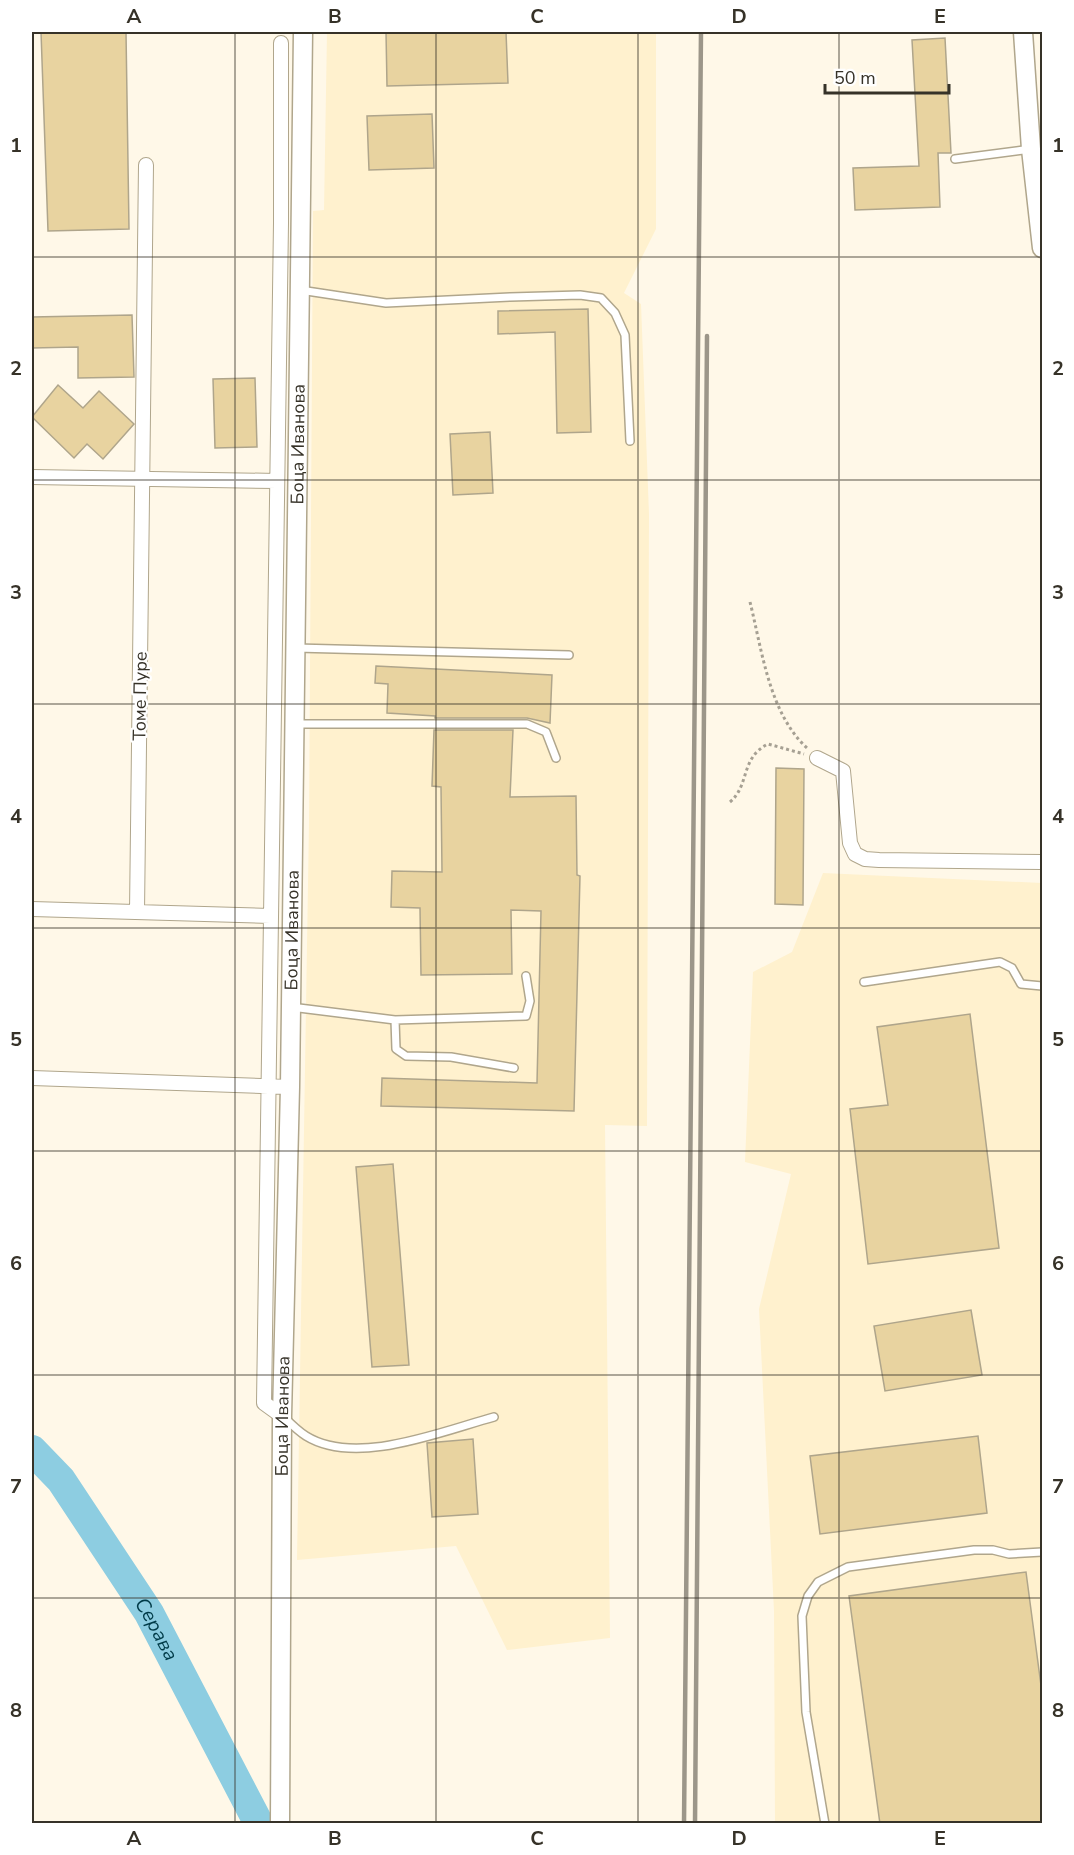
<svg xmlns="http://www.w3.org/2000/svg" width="1074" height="1855" font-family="'Nunito Sans',sans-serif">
	<rect width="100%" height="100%" fill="#fff8e8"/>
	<path fill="#fff1ce" d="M 327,32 L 656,32 L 656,229 L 624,293 L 641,304 L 649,514 L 647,1126 L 605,1125 L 610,1638 L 507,1650 L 456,1546 L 297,1560 L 309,823 L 313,211 L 324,210 Z
		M 823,873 L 1042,883 L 1042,1823 L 775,1823 L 774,1611 L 759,1309 L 791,1174 L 745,1162 L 753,972 L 792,952 Z"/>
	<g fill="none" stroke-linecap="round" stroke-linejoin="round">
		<path stroke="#8dcde1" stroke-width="30" id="s1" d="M 32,1450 L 61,1480 L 149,1613 L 259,1824"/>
	</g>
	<path fill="#e8d3a0" stroke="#afa58b" stroke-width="1.5" d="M 41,32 L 126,32 L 129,229 L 48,231 Z
		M 386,32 L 506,32 L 508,83 L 387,86 Z
		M 945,38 L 951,153 L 938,153 L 940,207 L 855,210 L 853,168 L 919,166 L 912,40 Z
		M 432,114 L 434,168 L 369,170 L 367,116 Z
		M 588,309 L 591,432 L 557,433 L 555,332 L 498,334 L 498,311 Z
		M 132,315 L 134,377 L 78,378 L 78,347 L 32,348 L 32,317 Z
		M 255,378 L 257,447 L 215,448 L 213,379 Z
		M 58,385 L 83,408 L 99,391 L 134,424 L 103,459 L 87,444 L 74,458 L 32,417 Z
		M 490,432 L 493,493 L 453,495 L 450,434 Z
		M 376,666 L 552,675 L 550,723 L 527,718 L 435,718 L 435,716 L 387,713 L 388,684 L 375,683 Z
		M 434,730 L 513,730 L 510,797 L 576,796 L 577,875 L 580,876 L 574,1111 L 381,1106 L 382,1078 L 537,1083 L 541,911 L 511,910 L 512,974 L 421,975 L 420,908 L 391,907 L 392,871 L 442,872 L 441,787 L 432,786 Z
		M 776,768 L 804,769 L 803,905 L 775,904 Z
		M 970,1014 L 999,1248 L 868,1264 L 850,1109 L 888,1105 L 877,1027 Z
		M 393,1164 L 409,1365 L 372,1367 L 356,1167 Z
		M 971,1310 L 982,1375 L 885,1391 L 874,1326 Z
		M 978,1436 L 987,1513 L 820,1534 L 810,1456 Z
		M 473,1439 L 478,1514 L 432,1517 L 427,1443 Z
		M 1026,1572 L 1042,1693 L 1042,1824 L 880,1824 L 849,1596 Z"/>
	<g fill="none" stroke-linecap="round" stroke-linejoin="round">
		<g stroke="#b0a68c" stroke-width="10">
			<path id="service" d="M 955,159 L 1031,149
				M 300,290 L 386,303 L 510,297 L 580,295 L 601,298 L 615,313 L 625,335 L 630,441
				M 296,648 L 569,655
				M 296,724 L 527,724 L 546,732 L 556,758
				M 864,982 L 1000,962 L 1012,968 L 1021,984 L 1042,986
				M 291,1007 L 395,1020 L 526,1016 L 530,1001 L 526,976
				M 395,1020 L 396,1049 L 406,1056 L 451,1057 L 514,1068
				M 285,1418 C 291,1424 298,1431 306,1436 C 356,1467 442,1431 494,1417
				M 825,1824 L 806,1712 L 802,1616 L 808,1596 L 818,1582 L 848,1567 L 974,1550 L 993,1550 L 1009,1554 L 1042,1552"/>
		</g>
		<g stroke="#b0a68c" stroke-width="16">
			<path id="minor" d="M 281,43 L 281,223 L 264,1403 L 282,1416
				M 32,477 L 277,481
				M 817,758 L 843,771 L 850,843 L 855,854 L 865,859 L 879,860 L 1042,862
				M 32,909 L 270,916
				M 137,912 L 146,165
				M 32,1078 L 290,1087"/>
		</g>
		<g stroke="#b0a68c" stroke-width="21">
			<g id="tertiary">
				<path d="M 1023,32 L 1031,149 L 1042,248"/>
				<path id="s2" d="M 280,1824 L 282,1416 L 290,1087 L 303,32"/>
			</g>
		</g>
		<path stroke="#a6a093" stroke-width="3" stroke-dasharray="3 3" stroke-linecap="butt" d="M 750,602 C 762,650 769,713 807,748
			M 730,802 C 750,785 740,758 768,744 L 804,754"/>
		<use href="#service" stroke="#fff" stroke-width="7"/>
		<use href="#minor" stroke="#fff" stroke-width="14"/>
		<use href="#tertiary" stroke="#fff" stroke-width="18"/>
		<path stroke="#9c9689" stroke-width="4.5" d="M 684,1824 L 701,32
			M 695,1824 L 707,336"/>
	</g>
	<path fill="none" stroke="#363228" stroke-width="1.5" stroke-opacity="0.55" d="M 235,32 L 235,1824M 436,32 L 436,1824M 638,32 L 638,1824M 839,32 L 839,1824M 32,257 L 1042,257M 32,480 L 1042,480M 32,704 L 1042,704M 32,928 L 1042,928M 32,1151 L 1042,1151M 32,1375 L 1042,1375M 32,1598 L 1042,1598"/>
	<g text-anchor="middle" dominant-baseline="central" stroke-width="4.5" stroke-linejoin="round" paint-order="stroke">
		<g font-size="18" fill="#363228" stroke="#fff">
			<text stroke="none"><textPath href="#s2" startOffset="1380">Боца Иванова</textPath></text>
			<text transform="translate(140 696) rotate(-89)">Томе Пуре</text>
			<text stroke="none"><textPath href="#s2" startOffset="894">Боца Иванова</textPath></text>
			<text stroke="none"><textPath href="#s2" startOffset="408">Боца Иванова</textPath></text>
		</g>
		<g font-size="20" font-style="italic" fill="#003b48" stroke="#fff">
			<text stroke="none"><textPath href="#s1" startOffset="219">Серава</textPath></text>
		</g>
	</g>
	<rect width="1074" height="1855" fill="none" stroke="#ffffff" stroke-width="66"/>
	<path d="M825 84v9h124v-9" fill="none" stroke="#363228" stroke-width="3"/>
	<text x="834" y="84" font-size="18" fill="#363228" stroke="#ffffff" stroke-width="4.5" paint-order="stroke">50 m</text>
	<rect x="33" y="33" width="1008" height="1789" fill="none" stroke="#363228" stroke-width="2"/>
	<g font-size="20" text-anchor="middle" font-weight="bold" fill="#363228">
		<text x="134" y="23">A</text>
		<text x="335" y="23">B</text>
		<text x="537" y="23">C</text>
		<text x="739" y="23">D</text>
		<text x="940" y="23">E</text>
		<text x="16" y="152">1</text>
		<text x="1058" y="152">1</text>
		<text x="16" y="375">2</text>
		<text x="1058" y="375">2</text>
		<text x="16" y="599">3</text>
		<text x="1058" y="599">3</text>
		<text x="16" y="823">4</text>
		<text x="1058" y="823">4</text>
		<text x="16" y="1046">5</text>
		<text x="1058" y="1046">5</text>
		<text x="16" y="1270">6</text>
		<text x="1058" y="1270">6</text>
		<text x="16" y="1493">7</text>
		<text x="1058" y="1493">7</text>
		<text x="16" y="1717">8</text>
		<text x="1058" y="1717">8</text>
		<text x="134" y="1845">A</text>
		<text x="335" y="1845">B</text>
		<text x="537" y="1845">C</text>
		<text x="739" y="1845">D</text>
		<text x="940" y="1845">E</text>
	</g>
</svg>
